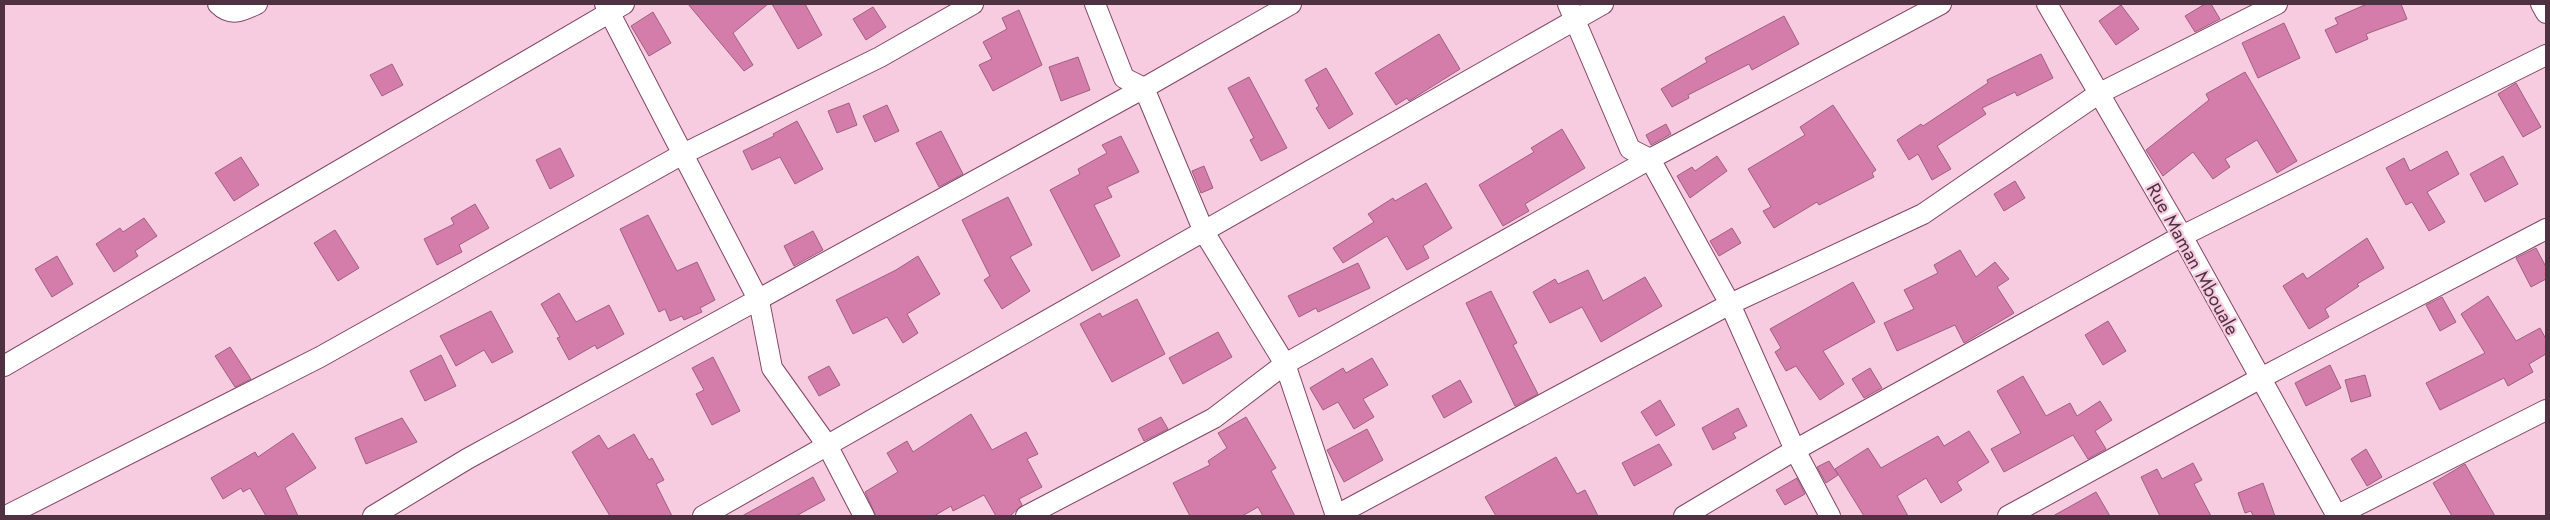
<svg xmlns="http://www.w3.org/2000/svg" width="2550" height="520" font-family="Jost,sans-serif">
	<rect width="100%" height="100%" fill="#f7cbe0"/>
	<path fill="#d47dab" stroke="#a06081" d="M 688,4 L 768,4 L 733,33 L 753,65 L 744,71 Z
		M 772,4 L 805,4 L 822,35 L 798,49 Z
		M 2205,4 L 2211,4 L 2220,19 L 2195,32 L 2185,16 Z
		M 2367,4 L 2401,4 L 2407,19 L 2366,34 L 2368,39 L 2336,53 L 2325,30 L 2338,24 L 2335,18 Z
		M 2121,5 L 2139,29 L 2116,45 L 2099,21 Z
		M 873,7 L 886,27 L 866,40 L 853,19 Z
		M 1019,10 L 1042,65 L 993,91 L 979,65 L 992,59 L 983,42 L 1007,29 L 1002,18 Z
		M 653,12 L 671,43 L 649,56 L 631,26 Z
		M 1784,16 L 1799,44 L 1752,70 L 1749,64 L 1688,95 L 1689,98 L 1672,107 L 1661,89 L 1707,62 L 1705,58 Z
		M 2284,23 L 2300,58 L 2258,78 L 2242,43 Z
		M 1439,34 L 1460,69 L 1409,101 L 1407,98 L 1396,105 L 1375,73 Z
		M 2041,54 L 2053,78 L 2017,96 L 2015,92 L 1982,108 L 1986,114 L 1937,146 L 1951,169 L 1932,180 L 1918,154 L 1909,160 L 1897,140 L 1921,124 L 1923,126 L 1988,83 L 1987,80 Z
		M 1078,57 L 1090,90 L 1061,101 L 1049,67 Z
		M 392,64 L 403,85 L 382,96 L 370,75 Z
		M 1326,68 L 1353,114 L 1329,129 L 1316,108 L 1319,106 L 1305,80 Z
		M 2245,72 L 2297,161 L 2277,173 L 2257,140 L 2225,159 L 2230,167 L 2213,179 L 2193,152 L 2163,176 L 2146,150 L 2209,100 L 2206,94 Z
		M 1249,77 L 1287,148 L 1261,161 L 1250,140 L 1254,138 L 1228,88 Z
		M 2516,83 L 2541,127 L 2523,137 L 2498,94 Z
		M 849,103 L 857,125 L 837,133 L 828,111 Z
		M 887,105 L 899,131 L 875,142 L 863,116 Z
		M 1833,105 L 1876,170 L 1872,173 L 1874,177 L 1819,205 L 1817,202 L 1774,228 L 1763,211 L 1771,207 L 1748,169 L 1805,135 L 1800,127 Z
		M 797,121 L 823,169 L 795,184 L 780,157 L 752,170 L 743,151 L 774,136 L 773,134 Z
		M 1666,124 L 1671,134 L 1651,145 L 1646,135 Z
		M 1562,129 L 1585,168 L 1525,204 L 1529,211 L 1503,226 L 1479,185 L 1534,152 L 1531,148 Z
		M 941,131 L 963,174 L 939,187 L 916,143 Z
		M 1121,136 L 1139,172 L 1107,187 L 1112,197 L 1094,205 L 1120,256 L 1092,271 L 1050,190 L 1080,174 L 1078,169 L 1107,153 L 1102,145 Z
		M 560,148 L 574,176 L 550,189 L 536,160 Z
		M 2447,151 L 2459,174 L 2427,192 L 2445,222 L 2429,231 L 2412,202 L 2406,205 L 2386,168 L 2404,158 L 2410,171 Z
		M 1717,156 L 1727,171 L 1690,198 L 1677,176 L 1692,167 L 1695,171 Z
		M 2503,156 L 2518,184 L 2485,202 L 2470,174 Z
		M 241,157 L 259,185 L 234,201 L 215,173 Z
		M 1204,166 L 1213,188 L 1201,193 L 1192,171 Z
		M 2015,181 L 2025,198 L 2004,211 L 1994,194 Z
		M 1426,183 L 1452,228 L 1423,246 L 1429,258 L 1407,270 L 1387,236 L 1343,263 L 1333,248 L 1374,222 L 1368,214 L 1393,198 L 1395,201 Z
		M 1008,197 L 1032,245 L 1010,257 L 1030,291 L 1002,309 L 984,280 L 990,276 L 962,220 Z
		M 475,204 L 489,228 L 459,245 L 462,252 L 437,265 L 424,239 L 454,224 L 451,218 Z
		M 648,215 L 677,271 L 697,262 L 715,300 L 700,308 L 702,312 L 684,320 L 682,316 L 670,321 L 665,309 L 659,312 L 620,229 Z
		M 144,218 L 157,236 L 135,251 L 138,256 L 114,272 L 96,244 L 120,228 L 123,232 Z
		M 1732,228 L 1741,243 L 1719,256 L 1710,241 Z
		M 335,230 L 359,268 L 338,281 L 314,243 Z
		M 813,231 L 823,250 L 794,266 L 784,246 Z
		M 2367,238 L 2384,268 L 2357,284 L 2359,286 L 2325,309 L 2329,317 L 2309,329 L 2283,286 L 2303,273 L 2307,279 Z
		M 2536,248 L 2546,267 L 2546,279 L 2531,287 L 2516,258 Z
		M 1960,250 L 1976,277 L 1995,262 L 2009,279 L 1997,287 L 2014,313 L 1964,343 L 1955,325 L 1897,351 L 1884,323 L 1914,309 L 1904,290 L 1938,273 L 1934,265 Z
		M 57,256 L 73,284 L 52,297 L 35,269 Z
		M 918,256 L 940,294 L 907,314 L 918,333 L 903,343 L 887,317 L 853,334 L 836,300 L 896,270 Z
		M 1358,263 L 1370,288 L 1318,312 L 1316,308 L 1299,317 L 1288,296 Z
		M 1588,270 L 1603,301 L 1645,277 L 1662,306 L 1601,342 L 1582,307 L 1550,323 L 1533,292 L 1555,279 L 1558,284 Z
		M 1853,282 L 1875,322 L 1823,351 L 1844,384 L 1820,400 L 1796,366 L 1786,371 L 1775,352 L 1781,348 L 1770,329 Z
		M 1491,291 L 1517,343 L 1513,345 L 1538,394 L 1515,406 L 1466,303 Z
		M 559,293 L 576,322 L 609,305 L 624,334 L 597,349 L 595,345 L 569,360 L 557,338 L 560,337 L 541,304 Z
		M 2488,296 L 2516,341 L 2540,328 L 2546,339 L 2546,354 L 2529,364 L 2533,372 L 2508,386 L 2504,378 L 2440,410 L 2426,383 L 2485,353 L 2461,314 Z
		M 2442,297 L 2456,322 L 2440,331 L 2426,305 Z
		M 1137,299 L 1165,354 L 1112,382 L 1080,324 L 1100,313 L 1102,317 Z
		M 491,311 L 513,352 L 492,363 L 484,350 L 456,366 L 440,336 Z
		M 2108,321 L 2126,351 L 2103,365 L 2085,335 Z
		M 1218,332 L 1232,357 L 1183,384 L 1169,358 Z
		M 230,347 L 251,379 L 235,387 L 215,356 Z
		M 441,355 L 456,386 L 425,401 L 410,371 Z
		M 713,357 L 740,411 L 712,425 L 696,394 L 704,390 L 692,368 Z
		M 1372,358 L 1388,385 L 1363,399 L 1374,417 L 1354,429 L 1338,402 L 1323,410 L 1310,388 L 1343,368 L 1346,373 Z
		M 2330,365 L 2341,388 L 2306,406 L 2295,383 Z
		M 829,366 L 840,385 L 819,396 L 808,377 Z
		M 1870,368 L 1882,388 L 1864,398 L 1852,379 Z
		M 2365,375 L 2371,396 L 2351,402 L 2345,380 Z
		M 2023,376 L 2046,416 L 2070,403 L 2077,416 L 2100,401 L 2112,420 L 2095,431 L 2106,449 L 2088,459 L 2073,435 L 2004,472 L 1991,449 L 2021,433 L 1997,391 Z
		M 1460,380 L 1472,402 L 1444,418 L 1432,396 Z
		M 1660,400 L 1675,425 L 1656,436 L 1641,412 Z
		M 1738,408 L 1747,426 L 1733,433 L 1736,438 L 1713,450 L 1702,428 Z
		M 971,414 L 992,450 L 1026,432 L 1038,454 L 1027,459 L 1042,487 L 1019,499 L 1022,505 L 1010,516 L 996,516 L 984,495 L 953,511 L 951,506 L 934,516 L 876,516 L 865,492 L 898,472 L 887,453 L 907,441 L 913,452 Z
		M 1161,417 L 1168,429 L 1144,441 L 1138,429 Z
		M 1246,417 L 1276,468 L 1271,471 L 1295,516 L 1263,516 L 1258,507 L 1242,516 L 1190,516 L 1173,483 L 1210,465 L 1208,461 L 1227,448 L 1218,433 Z
		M 402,418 L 417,442 L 366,464 L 355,438 Z
		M 1367,429 L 1383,460 L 1344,482 L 1327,450 Z
		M 1969,431 L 1989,462 L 1957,482 L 1962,490 L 1941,503 L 1926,478 L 1897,496 L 1908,516 L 1864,516 L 1835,469 L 1868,448 L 1881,468 L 1938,436 L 1944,446 Z
		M 293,433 L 316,468 L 285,488 L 298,516 L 266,516 L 250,488 L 243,492 L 241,488 L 223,499 L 211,478 L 255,452 L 258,457 Z
		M 634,434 L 649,460 L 652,458 L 664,480 L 656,484 L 672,516 L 610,516 L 572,452 L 599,435 L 608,449 Z
		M 1659,444 L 1672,465 L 1634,486 L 1622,463 Z
		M 2366,449 L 2382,477 L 2367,486 L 2351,459 Z
		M 1556,457 L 1577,494 L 1585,490 L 1598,516 L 1496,516 L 1485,497 Z
		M 1829,461 L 1838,475 L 1826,483 L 1817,467 Z
		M 2193,463 L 2202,480 L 2194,484 L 2211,516 L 2160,516 L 2141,477 L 2157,469 L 2162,479 Z
		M 2465,464 L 2495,516 L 2452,516 L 2433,483 Z
		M 813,477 L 825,500 L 796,516 L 742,516 Z
		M 1797,478 L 1805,494 L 1785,505 L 1776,490 Z
		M 2263,483 L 2275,516 L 2253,516 L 2251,511 L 2245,513 L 2238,493 Z
		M 2096,492 L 2110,516 L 2053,516 Z"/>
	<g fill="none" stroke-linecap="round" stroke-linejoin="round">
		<g stroke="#834566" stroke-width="22">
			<path id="minor" d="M 218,4 C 231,17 242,11 257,4
				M 605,4 L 759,301 L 772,368 L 827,445 L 864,516
				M 1095,4 L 1124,78 L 1144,88 L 1204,232 L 1285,364 L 1336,516
				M 1568,4 L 1630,149 L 1650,159 L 1730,304 L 1795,450 L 1830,516
				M 2047,4 L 2182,236 L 2337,516
				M 2541,4 L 2546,13
				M 4,366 L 624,4
				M 6,516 L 320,357 L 681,155 L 880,57 L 973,4
				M 373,516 L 467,459 L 1144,88 L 1291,4
				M 703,516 L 1603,4
				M 1026,516 L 1214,418 L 1285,364 L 1650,159 L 1941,4
				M 1335,516 L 1730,304 L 1923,214 L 2098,94 L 2277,4
				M 1684,516 L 1795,450 L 2182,236 L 2546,55
				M 2008,516 L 2259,379 L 2546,229
				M 2336,516 L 2546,410"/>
		</g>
		<use href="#minor" stroke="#fff" stroke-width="20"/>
	</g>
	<g text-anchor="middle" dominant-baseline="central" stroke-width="4.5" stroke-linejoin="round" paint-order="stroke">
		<g font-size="19" fill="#4f3241" stroke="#f7cbe0">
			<text transform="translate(2193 259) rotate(61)">Rue Maman Mbouale</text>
		</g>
	</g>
	<rect width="2550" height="520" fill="none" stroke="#4f3241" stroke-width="10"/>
</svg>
